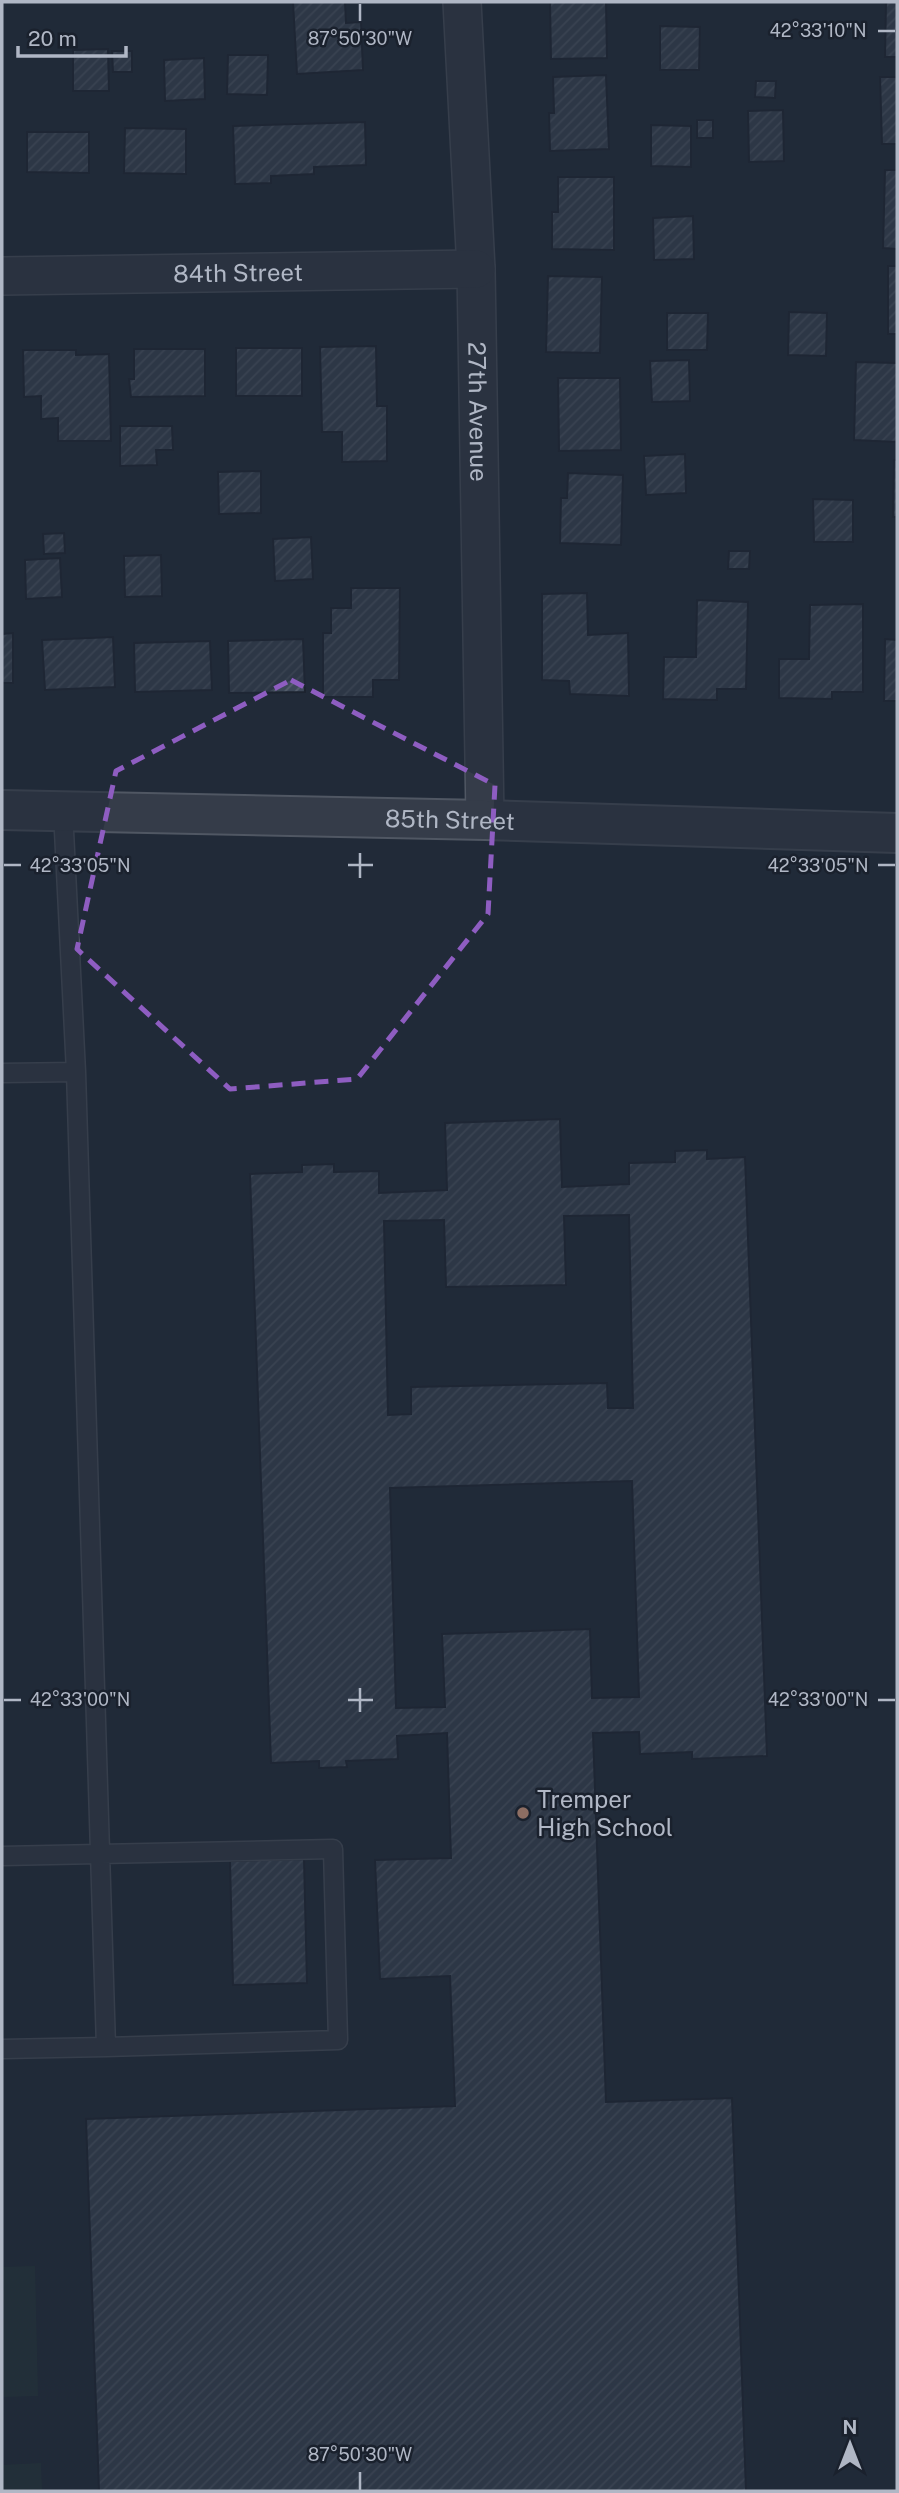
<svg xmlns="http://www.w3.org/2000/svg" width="899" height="2493" font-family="'Public Sans',sans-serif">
	<defs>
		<pattern id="building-hatch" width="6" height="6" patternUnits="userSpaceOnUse" patternTransform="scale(1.75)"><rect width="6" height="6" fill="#3d4858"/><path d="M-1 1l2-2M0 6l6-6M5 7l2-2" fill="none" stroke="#56606e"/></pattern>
	</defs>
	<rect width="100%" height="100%" fill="#212a38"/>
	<path fill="#24373a" d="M 35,2266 L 38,2396 L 2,2397 L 2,2267 Z
		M 41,2463 L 42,2491 L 2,2491 L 2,2465 Z"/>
	<path fill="url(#building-hatch)" stroke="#1c232f" stroke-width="2" fill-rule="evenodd" d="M 293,2 L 345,2 L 346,23 L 361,22 L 363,70 L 297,74 Z
		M 550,2 L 606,2 L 607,58 L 551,59 Z
		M 886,2 L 897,2 L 897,57 L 885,57 Z
		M 660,26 L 700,27 L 699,70 L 660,70 Z
		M 108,49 L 109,91 L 73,91 L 73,50 Z
		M 112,51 L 132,51 L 132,72 L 113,72 Z
		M 228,55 L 268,55 L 267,95 L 227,94 Z
		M 204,58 L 205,99 L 165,101 L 164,60 Z
		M 606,75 L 609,149 L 550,151 L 549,113 L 554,113 L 553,77 Z
		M 880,77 L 897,77 L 897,144 L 882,144 Z
		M 756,81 L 776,81 L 775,98 L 755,97 Z
		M 783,110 L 784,161 L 749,162 L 748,111 Z
		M 697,120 L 713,120 L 713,138 L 697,138 Z
		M 365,122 L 366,165 L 314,167 L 314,174 L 271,176 L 271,183 L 235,184 L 233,126 Z
		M 651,125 L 691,126 L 691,167 L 651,166 Z
		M 125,128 L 186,129 L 186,174 L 124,173 Z
		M 27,132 L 89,132 L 89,173 L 27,172 Z
		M 885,170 L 897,170 L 897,249 L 883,248 Z
		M 558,177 L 614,177 L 614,250 L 552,249 L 552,212 L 558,212 Z
		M 693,216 L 694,259 L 654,260 L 653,218 Z
		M 888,266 L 897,266 L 897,334 L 888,334 Z
		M 548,276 L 602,277 L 600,353 L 546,352 Z
		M 789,312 L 827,313 L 826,356 L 788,355 Z
		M 667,313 L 708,313 L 707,350 L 667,350 Z
		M 376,346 L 377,406 L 387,406 L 387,461 L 342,462 L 342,432 L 322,432 L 320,347 Z
		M 236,348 L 302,348 L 302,396 L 236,396 Z
		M 134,349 L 205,349 L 205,396 L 131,397 L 129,379 L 134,379 Z
		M 23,350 L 76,350 L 76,355 L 109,354 L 111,441 L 58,441 L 58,418 L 41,419 L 41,396 L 24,397 Z
		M 689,360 L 690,401 L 652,402 L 650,361 Z
		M 856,362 L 897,363 L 897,442 L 854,440 Z
		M 558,378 L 620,378 L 621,450 L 559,451 Z
		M 120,426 L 172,426 L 173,450 L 156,450 L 157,465 L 120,466 Z
		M 685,454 L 686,493 L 646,495 L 644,456 Z
		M 894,460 L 897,460 L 897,517 L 893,517 Z
		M 261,471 L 261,513 L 219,514 L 218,472 Z
		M 568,473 L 623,475 L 621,545 L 560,543 L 561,498 L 567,498 Z
		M 813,499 L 853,500 L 853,542 L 814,542 Z
		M 64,533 L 65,553 L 44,554 L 43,534 Z
		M 311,537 L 313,579 L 275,581 L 273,539 Z
		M 729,551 L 750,551 L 749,569 L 728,569 Z
		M 161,555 L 162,596 L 125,597 L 124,556 Z
		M 60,558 L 62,597 L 26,599 L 25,560 Z
		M 351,588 L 400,588 L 399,680 L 373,680 L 373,697 L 323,697 L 323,633 L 331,633 L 331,608 L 351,608 Z
		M 587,593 L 588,635 L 628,633 L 629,696 L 570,694 L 569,681 L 542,680 L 542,594 Z
		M 697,600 L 748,602 L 746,689 L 717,689 L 717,700 L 663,699 L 664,657 L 696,657 Z
		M 863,604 L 863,692 L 832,692 L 832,699 L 779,698 L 779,659 L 809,659 L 810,605 Z
		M 13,633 L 13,683 L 2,683 L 2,634 Z
		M 113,637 L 115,687 L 45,690 L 42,640 Z
		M 303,639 L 305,692 L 229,693 L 228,641 Z
		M 885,639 L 897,640 L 897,701 L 884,701 Z
		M 210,641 L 212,690 L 135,692 L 134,643 Z
		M 560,1119 L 562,1187 L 629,1184 L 629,1163 L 675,1162 L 675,1151 L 707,1150 L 707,1159 L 745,1157 L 767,1756 L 692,1759 L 692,1752 L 640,1754 L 639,1732 L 593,1733 L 606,2102 L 732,2098 L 746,2491 L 99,2491 L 86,2119 L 455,2106 L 450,1976 L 380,1979 L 375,1860 L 451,1858 L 447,1733 L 397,1736 L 398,1759 L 346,1761 L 347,1767 L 319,1768 L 319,1761 L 271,1763 L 250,1174 L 302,1172 L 302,1165 L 334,1164 L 334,1172 L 379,1171 L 379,1193 L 447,1190 L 445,1123 ZM 629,1215 L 633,1408 L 608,1408 L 607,1383 L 411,1387 L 411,1414 L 388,1415 L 384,1221 L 444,1220 L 446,1287 L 566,1285 L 564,1216 ZM 632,1481 L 639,1697 L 592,1698 L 590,1629 L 442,1634 L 445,1707 L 396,1708 L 390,1488 Z
		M 304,1859 L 307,1983 L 233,1985 L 230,1861 Z"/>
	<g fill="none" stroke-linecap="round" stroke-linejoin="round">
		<g stroke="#505763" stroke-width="21">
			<path id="service" d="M 2,1073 L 76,1072
				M 2,1856 L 333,1849 L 338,2040 L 106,2047
				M 2,2049 L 106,2047 L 76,1072 L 63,811"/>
		</g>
		<g stroke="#505763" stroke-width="40">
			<g id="minor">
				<path id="s1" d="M 462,2 L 476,269 L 485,820"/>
				<path id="s2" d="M 2,276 L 476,269"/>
			</g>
		</g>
		<g stroke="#505763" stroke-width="42">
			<g id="tertiary">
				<path id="s3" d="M 2,810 L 485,820 L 897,833"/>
			</g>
		</g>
		<use href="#service" stroke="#353c49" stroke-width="18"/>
		<use href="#minor" stroke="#353c49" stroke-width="37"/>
		<use href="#tertiary" stroke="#353c49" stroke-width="38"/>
	</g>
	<path d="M0 0H899V2493H0ZM 291,680 L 495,785 L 488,914 L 357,1079 L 230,1089 L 77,949 L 116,771 Z" fill="#212a38" fill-opacity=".55" fill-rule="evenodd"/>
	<path fill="none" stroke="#8e5dc1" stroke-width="5" stroke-dasharray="14 9" stroke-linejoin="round" d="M 291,680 L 495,785 L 488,914 L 357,1079 L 230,1089 L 77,949 L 116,771 Z"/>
	<path fill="none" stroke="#b0b7c5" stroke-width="2.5" d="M 360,4 L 360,21M 878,31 L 895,31M 360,853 L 360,878M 4,865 L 21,865M 348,865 L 373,865M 878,865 L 895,865M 360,1688 L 360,1712M 4,1700 L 21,1700M 348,1700 L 373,1700M 878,1700 L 895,1700M 360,2472 L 360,2490"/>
	<circle fill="#8d6e63" stroke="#1a212d" stroke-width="2.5" cx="523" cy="1813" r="7"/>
	<g text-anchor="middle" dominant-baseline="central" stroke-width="5" stroke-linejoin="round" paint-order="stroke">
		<g font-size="24" fill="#b0b7c5" stroke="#1a212d">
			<text stroke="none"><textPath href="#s2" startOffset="236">84th Street</textPath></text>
			<text stroke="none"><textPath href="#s1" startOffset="410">27th Avenue</textPath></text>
			<text stroke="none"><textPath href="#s3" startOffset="448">85th Street</textPath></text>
		</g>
		<g font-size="24" fill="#b0b7c5" stroke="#1a212d" text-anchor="start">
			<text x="537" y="1799">Tremper<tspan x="537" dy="28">High School</tspan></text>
		</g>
	</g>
	<g font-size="18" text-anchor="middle" fill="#b0b7c5" stroke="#1a212d" stroke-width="5" stroke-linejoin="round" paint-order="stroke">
		<text x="818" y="37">42°33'10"N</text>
		<text x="360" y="45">87°50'30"W</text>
		<text x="80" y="872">42°33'05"N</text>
		<text x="818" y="872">42°33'05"N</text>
		<text x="80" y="1706">42°33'00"N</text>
		<text x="818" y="1706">42°33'00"N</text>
		<text x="360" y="2461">87°50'30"W</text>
	</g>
	<rect width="899" height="2493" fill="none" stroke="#b0b7c5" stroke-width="7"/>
	<g transform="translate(850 2444)" stroke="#1a212d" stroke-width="5" paint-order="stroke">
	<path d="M0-5L12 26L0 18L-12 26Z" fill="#b0b7c5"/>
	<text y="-10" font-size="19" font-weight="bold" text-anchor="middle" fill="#b0b7c5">N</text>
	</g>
	<path d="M18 46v10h108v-10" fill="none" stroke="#b0b7c5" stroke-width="3.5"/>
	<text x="28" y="46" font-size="21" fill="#b0b7c5" stroke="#1a212d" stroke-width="5" paint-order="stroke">20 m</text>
</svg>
